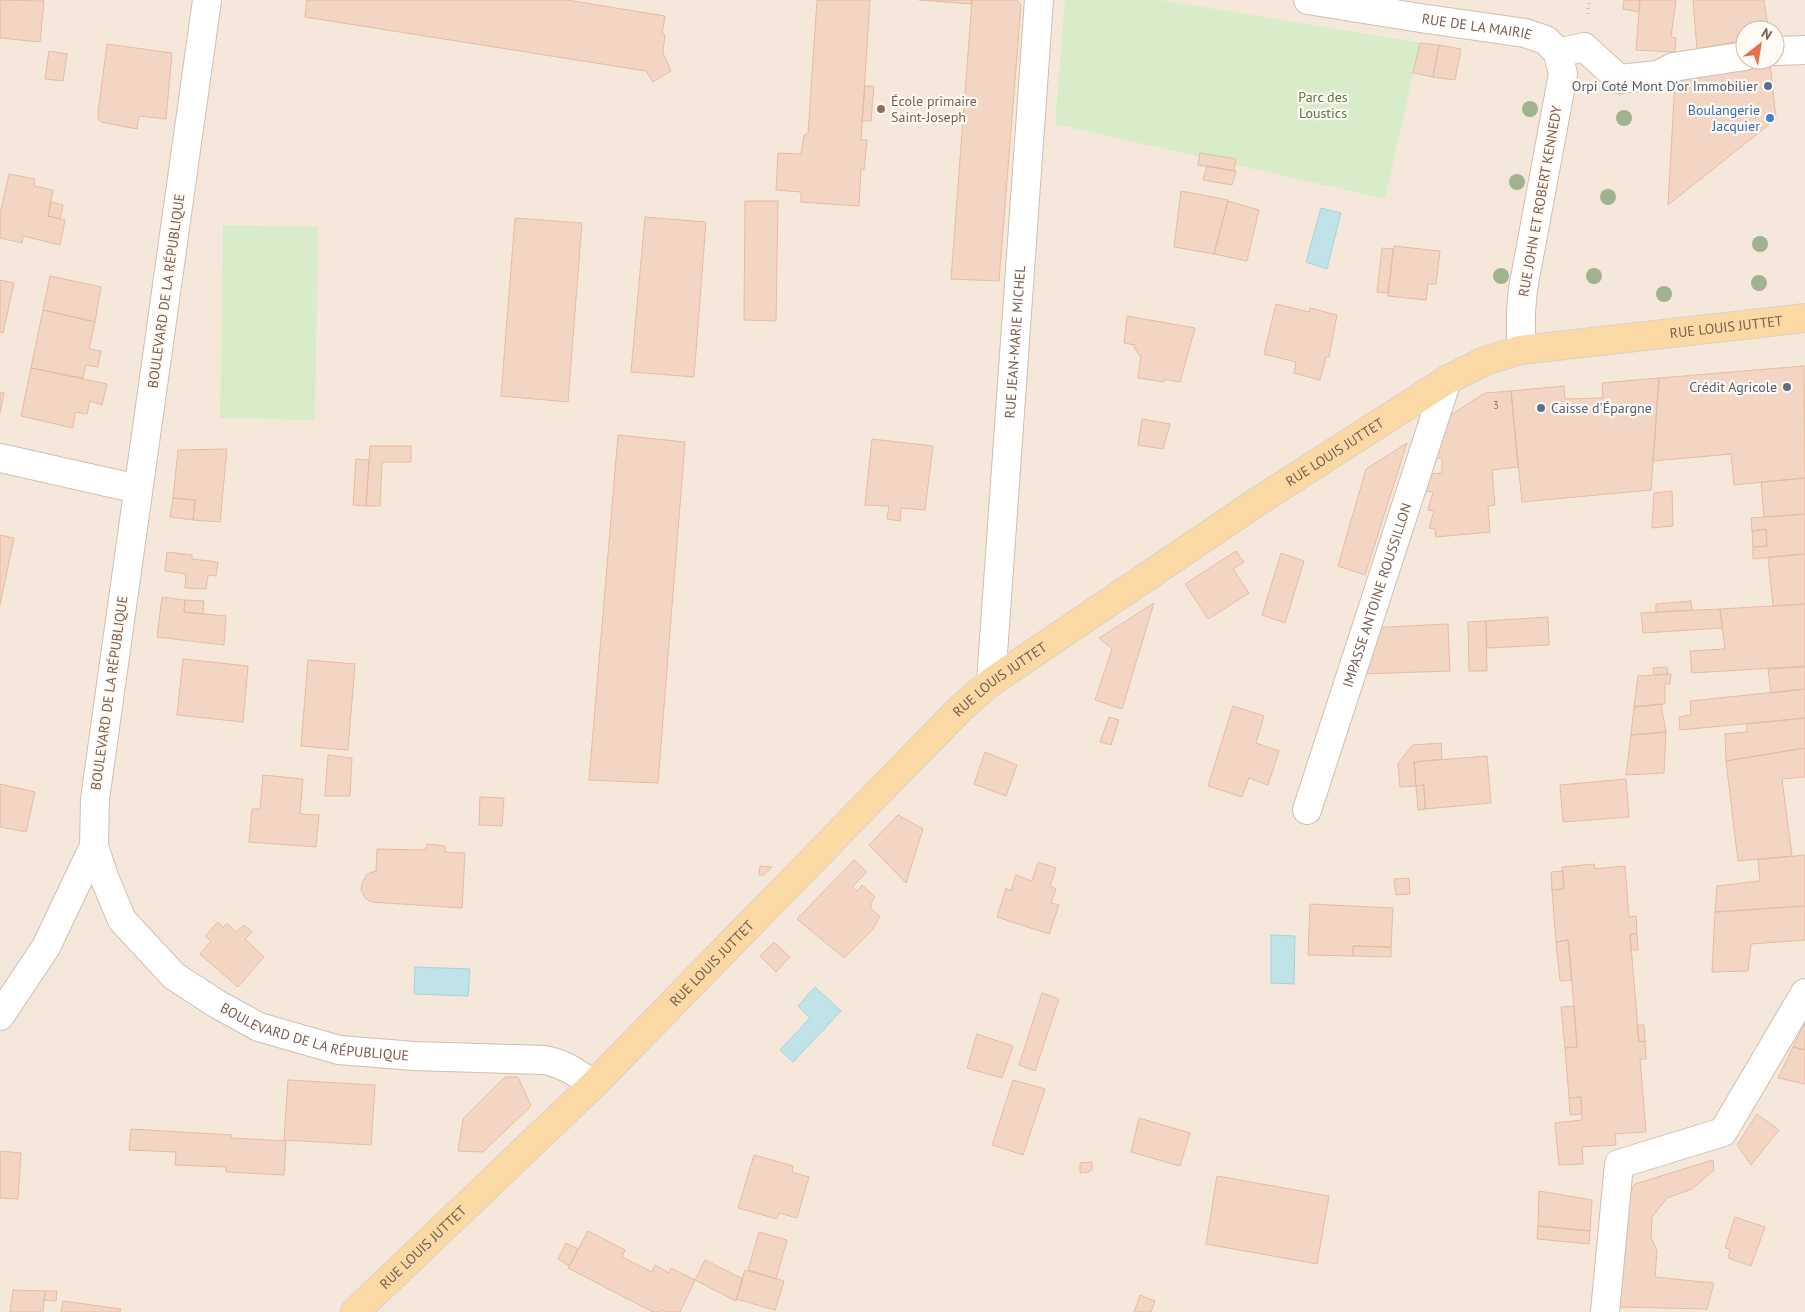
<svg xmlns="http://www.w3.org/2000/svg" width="1805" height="1312" font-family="'PT Sans',sans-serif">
	<rect width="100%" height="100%" fill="#fdf6ec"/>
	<path fill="#f5e8da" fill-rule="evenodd" d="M 0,0 L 1805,0 L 1805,1312 L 0,1312 ZM 1745,30 L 1775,30 L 1775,60 L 1745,60 Z"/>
	<path fill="#d8ecc9" d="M 1065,0 L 1160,0 L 1420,43 L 1385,199 L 1055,124 Z
		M 223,225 L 318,227 L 315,420 L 220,418 Z"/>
	<path fill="#bfe3e8" stroke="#a5d3da" d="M 1321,208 L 1341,213 L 1327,269 L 1306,262 Z
		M 1271,935 L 1295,936 L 1294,984 L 1271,983 Z
		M 415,967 L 470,969 L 468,996 L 414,994 Z
		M 815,987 L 841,1011 L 793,1062 L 780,1050 L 810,1018 L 798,1006 Z"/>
	<path fill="#f3d5c3" stroke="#e6bba3" d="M 0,0 L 44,1 L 40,42 L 0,38 Z
		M 307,0 L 567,0 L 665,16 L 662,34 L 665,35 L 663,53 L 671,71 L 653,82 L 646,71 L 305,17 Z
		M 817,0 L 870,0 L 861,140 L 867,140 L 864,170 L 861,169 L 859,206 L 801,202 L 801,192 L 776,190 L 778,153 L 801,154 L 804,135 L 808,134 Z
		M 919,0 L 972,0 L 972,4 Z
		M 972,0 L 1017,0 L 1021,5 L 999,281 L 951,279 Z
		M 1624,0 L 1640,0 L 1639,12 L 1623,9 Z
		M 1640,0 L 1676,0 L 1671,37 L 1676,38 L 1675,52 L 1636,50 Z
		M 1693,0 L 1764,0 L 1768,27 L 1765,30 L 1745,30 L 1745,40 L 1697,49 Z
		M 1420,43 L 1439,45 L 1433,77 L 1413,73 Z
		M 107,44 L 172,53 L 166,119 L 139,116 L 137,129 L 101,122 L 98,118 L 98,112 Z
		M 1439,45 L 1461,49 L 1455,80 L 1433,77 Z
		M 49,51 L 67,54 L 63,81 L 45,79 Z
		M 1770,63 L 1776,119 L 1668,205 L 1675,81 Z
		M 865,86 L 874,86 L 871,121 L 862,121 Z
		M 1200,153 L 1236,159 L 1234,171 L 1198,165 Z
		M 1207,166 L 1236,171 L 1232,185 L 1203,180 Z
		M 9,174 L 35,179 L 34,186 L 53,190 L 48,216 L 65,220 L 60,245 L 23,236 L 22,243 L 0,238 L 0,214 Z
		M 1181,191 L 1228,200 L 1214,254 L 1174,247 Z
		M 745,201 L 778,201 L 776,321 L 744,320 Z
		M 1228,201 L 1259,210 L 1247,261 L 1214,254 Z
		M 51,202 L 63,205 L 60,219 L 48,216 Z
		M 645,217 L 706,222 L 694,377 L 631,372 Z
		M 515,218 L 582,223 L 568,402 L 501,396 Z
		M 1394,246 L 1440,251 L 1436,284 L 1428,284 L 1426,300 L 1388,296 Z
		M 1382,248 L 1393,249 L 1388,293 L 1377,292 Z
		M 50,276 L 101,287 L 95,322 L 43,310 Z
		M 0,280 L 14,283 L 3,333 L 0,332 Z
		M 1276,304 L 1309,312 L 1310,308 L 1337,315 L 1329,357 L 1326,357 L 1320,380 L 1294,373 L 1296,362 L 1264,354 Z
		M 43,310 L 95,322 L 89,349 L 101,351 L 98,367 L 86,365 L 83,378 L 31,368 Z
		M 1127,316 L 1195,328 L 1180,382 L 1164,379 L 1164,382 L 1138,378 L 1141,356 L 1139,355 L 1134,347 L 1135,345 L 1124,343 Z
		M 1804,366 L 1805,478 L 1734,485 L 1731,454 L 1653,461 L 1659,378 Z
		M 31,368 L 107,384 L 102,405 L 90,401 L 87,414 L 75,412 L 73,428 L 21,416 Z
		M 1659,378 L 1651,490 L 1522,502 L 1511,391 L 1564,386 L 1565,399 L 1603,398 L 1602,383 Z
		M 1511,391 L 1518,467 L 1492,470 L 1495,505 L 1488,506 L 1490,532 L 1436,537 L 1435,529 L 1429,528 L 1434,511 L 1428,510 L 1433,492 L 1426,491 L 1430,474 L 1442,473 L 1442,458 L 1432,458 L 1443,420 L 1485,393 Z
		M 0,392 L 4,393 L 0,413 Z
		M 1142,419 L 1170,424 L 1163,449 L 1138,445 Z
		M 618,435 L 685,442 L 658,783 L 589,780 Z
		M 872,439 L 933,446 L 925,510 L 901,508 L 900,521 L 887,519 L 889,506 L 865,505 Z
		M 1407,443 L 1365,575 L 1338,566 L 1366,469 Z
		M 370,446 L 411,446 L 411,462 L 382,462 L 380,506 L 366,506 Z
		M 227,449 L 220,522 L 193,520 L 195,500 L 173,498 L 178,450 Z
		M 356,459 L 369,460 L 366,506 L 353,505 Z
		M 1805,478 L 1805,514 L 1764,517 L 1761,482 Z
		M 1672,491 L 1673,526 L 1652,528 L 1654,493 Z
		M 173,498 L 195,500 L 193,520 L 170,517 Z
		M 1805,514 L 1805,554 L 1753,559 L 1753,547 L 1767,546 L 1766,529 L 1752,531 L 1751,518 Z
		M 1766,529 L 1767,546 L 1753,547 L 1752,531 Z
		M 0,535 L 14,538 L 0,605 Z
		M 1236,551 L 1244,562 L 1233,569 L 1249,593 L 1208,619 L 1185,584 Z
		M 167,552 L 192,555 L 192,559 L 218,562 L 216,576 L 208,575 L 206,589 L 185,588 L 186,574 L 165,571 Z
		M 1281,553 L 1304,561 L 1285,623 L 1262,615 Z
		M 1805,554 L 1805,604 L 1773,606 L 1768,557 Z
		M 162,597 L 185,600 L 184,612 L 226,616 L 224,645 L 157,637 Z
		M 185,600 L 204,601 L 203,614 L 184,612 Z
		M 1691,601 L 1692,610 L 1656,612 L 1656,604 Z
		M 1154,603 L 1122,709 L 1095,700 L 1112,649 L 1099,638 Z
		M 1805,604 L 1805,666 L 1692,673 L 1690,651 L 1725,649 L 1720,609 Z
		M 1720,609 L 1722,628 L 1643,633 L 1641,613 Z
		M 1548,617 L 1549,645 L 1487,648 L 1486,621 Z
		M 1486,621 L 1487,671 L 1469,671 L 1468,622 Z
		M 1448,624 L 1450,671 L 1361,674 L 1367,628 Z
		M 183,659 L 248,666 L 243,722 L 177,715 Z
		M 308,660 L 355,664 L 348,750 L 301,746 Z
		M 1667,667 L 1668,674 L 1654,675 L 1653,668 Z
		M 1805,667 L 1805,689 L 1771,693 L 1768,669 Z
		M 1671,674 L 1670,684 L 1665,684 L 1665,704 L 1634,707 L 1638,676 Z
		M 1805,689 L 1805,718 L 1680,730 L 1679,717 L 1691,715 L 1690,701 Z
		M 1661,704 L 1666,732 L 1631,735 L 1634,707 Z
		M 1233,706 L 1264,716 L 1256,743 L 1279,751 L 1268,785 L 1249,778 L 1242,797 L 1208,786 Z
		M 1109,717 L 1119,720 L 1111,745 L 1100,742 Z
		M 1805,718 L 1805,748 L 1726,761 L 1725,734 L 1747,732 L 1747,724 Z
		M 1666,732 L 1664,773 L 1626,775 L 1631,735 Z
		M 1441,743 L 1442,759 L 1414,762 L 1416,786 L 1400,787 L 1398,763 L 1413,745 Z
		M 1805,748 L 1805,777 L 1782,779 L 1792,856 L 1738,861 L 1726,761 Z
		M 985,752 L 1017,765 L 1006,796 L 974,784 Z
		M 328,755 L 352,758 L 350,796 L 325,796 Z
		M 1487,756 L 1491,803 L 1425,809 L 1424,785 L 1416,786 L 1414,762 Z
		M 263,775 L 303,779 L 300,814 L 319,815 L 316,847 L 249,842 L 252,809 L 260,809 Z
		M 1626,779 L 1629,817 L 1563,822 L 1560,785 Z
		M 0,784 L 35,792 L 26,832 L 0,827 Z
		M 1424,785 L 1425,809 L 1418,810 L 1416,786 Z
		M 480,797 L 504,798 L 502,826 L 479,825 Z
		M 898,815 L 923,829 L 906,883 L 869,845 Z
		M 427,844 L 445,846 L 445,852 L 465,853 L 462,908 L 371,902 L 365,898 L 361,890 L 362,883 L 367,874 L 376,871 L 377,849 L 425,850 Z
		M 1805,855 L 1805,906 L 1715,912 L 1717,886 L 1760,881 L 1758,860 Z
		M 854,860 L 867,872 L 852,887 L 857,891 L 862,885 L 875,897 L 870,904 L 872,906 L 870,908 L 880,916 L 873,929 L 844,958 L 797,919 Z
		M 1038,862 L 1056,868 L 1050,886 L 1056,889 L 1051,903 L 1059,905 L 1049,934 L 997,917 L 1006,888 L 1011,891 L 1016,875 L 1032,881 Z
		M 1594,864 L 1595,869 L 1625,866 L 1629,917 L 1636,916 L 1637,934 L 1630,934 L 1639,1042 L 1645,1041 L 1646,1059 L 1640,1059 L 1646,1132 L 1615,1134 L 1616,1145 L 1582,1147 L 1583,1164 L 1559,1165 L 1555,1123 L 1582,1120 L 1581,1097 L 1569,1098 L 1565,1048 L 1577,1047 L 1574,1006 L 1568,940 L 1556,942 L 1552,890 L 1564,889 L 1562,867 Z
		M 760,866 L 772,867 L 764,875 L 759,875 Z
		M 1563,871 L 1564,889 L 1552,890 L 1551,872 Z
		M 1409,878 L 1410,894 L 1396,895 L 1394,879 Z
		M 1310,904 L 1393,908 L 1391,947 L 1353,946 L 1353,956 L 1308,955 Z
		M 1805,906 L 1805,940 L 1751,944 L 1748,971 L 1712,972 L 1715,912 Z
		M 218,922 L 223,928 L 227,923 L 236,932 L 244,925 L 252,932 L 245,939 L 264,957 L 238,987 L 200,954 L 211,941 L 205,936 Z
		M 1630,934 L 1637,934 L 1638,950 L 1631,950 Z
		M 1568,940 L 1572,980 L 1560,981 L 1556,942 Z
		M 774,942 L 790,957 L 776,972 L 760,956 Z
		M 1353,946 L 1391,947 L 1391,957 L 1353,956 Z
		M 1042,993 L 1059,999 L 1035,1071 L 1019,1065 Z
		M 1574,1006 L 1577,1047 L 1565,1048 L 1561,1007 Z
		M 1805,1022 L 1805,1050 L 1793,1047 Z
		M 1637,1025 L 1644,1025 L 1645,1041 L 1639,1042 Z
		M 977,1034 L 1013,1046 L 1002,1078 L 967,1068 Z
		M 1793,1047 L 1805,1050 L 1805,1084 L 1778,1078 Z
		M 505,1077 L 518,1077 L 531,1106 L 483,1152 L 458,1151 L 463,1119 Z
		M 288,1080 L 375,1085 L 371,1145 L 284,1140 Z
		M 1013,1080 L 1045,1089 L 1023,1155 L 992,1145 Z
		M 1581,1097 L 1582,1114 L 1570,1115 L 1569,1098 Z
		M 1757,1114 L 1779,1130 L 1751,1165 L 1737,1145 Z
		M 1139,1118 L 1190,1133 L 1180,1166 L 1131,1152 Z
		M 131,1129 L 232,1135 L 231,1138 L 286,1141 L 284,1175 L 226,1172 L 226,1167 L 175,1165 L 176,1152 L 129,1150 Z
		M 0,1151 L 21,1153 L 18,1199 L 0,1198 Z
		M 754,1155 L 793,1166 L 792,1172 L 809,1177 L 797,1218 L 779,1213 L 777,1219 L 738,1208 Z
		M 1713,1160 L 1714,1170 L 1692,1189 L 1667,1198 L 1652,1217 L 1651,1237 L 1657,1251 L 1655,1277 L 1714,1283 L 1707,1309 L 1619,1307 L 1626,1197 L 1635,1184 Z
		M 1092,1162 L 1092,1170 L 1089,1170 L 1089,1172 L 1080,1173 L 1080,1163 Z
		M 1217,1176 L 1329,1196 L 1317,1264 L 1206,1244 Z
		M 1539,1191 L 1592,1200 L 1590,1231 L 1538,1226 Z
		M 1735,1217 L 1765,1227 L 1751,1266 L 1728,1258 L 1730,1249 L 1725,1248 Z
		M 1538,1226 L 1590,1231 L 1589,1244 L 1537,1239 Z
		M 588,1231 L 625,1250 L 622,1257 L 652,1272 L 655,1265 L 669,1273 L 671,1268 L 695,1280 L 680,1312 L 666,1312 L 662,1310 L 661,1312 L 653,1312 L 568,1268 Z
		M 759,1232 L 787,1240 L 776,1279 L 748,1270 Z
		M 566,1243 L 578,1249 L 570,1266 L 558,1259 Z
		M 705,1260 L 743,1279 L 736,1301 L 695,1280 Z
		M 745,1270 L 784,1281 L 775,1310 L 736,1299 Z
		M 13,1290 L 45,1291 L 43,1312 L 10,1312 Z
		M 45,1291 L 57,1291 L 56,1301 L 44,1300 Z
		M 1140,1295 L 1155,1301 L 1151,1312 L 1134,1312 Z
		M 63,1301 L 121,1309 L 120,1312 L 61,1312 Z"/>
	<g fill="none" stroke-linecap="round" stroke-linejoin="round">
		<g stroke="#d1beb0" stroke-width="30">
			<g id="street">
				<path id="s1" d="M 207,0 L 95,799 L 94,846 L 104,877 L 122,920 L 174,976 L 217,1004 L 259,1027 L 339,1050 L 414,1056 L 545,1060 C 564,1064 578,1073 593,1085"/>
				<path id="s2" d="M 1308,0 L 1420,18 L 1525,33 L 1546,40 L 1558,53 L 1563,74 L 1523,289 L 1521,311 L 1521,350"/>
				<path d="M 1775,51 L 1805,50"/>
				<path d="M 1558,53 L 1584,47 L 1619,79 L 1658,75 L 1673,67 L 1745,56"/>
				<path d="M 0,458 L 138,489"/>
				<path id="s3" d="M 991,682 L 1039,0"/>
				<path id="s4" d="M 1307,810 L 1447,380"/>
				<path d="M 0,1016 L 46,947 L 94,846"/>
				<path d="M 1605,1312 L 1619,1164 L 1723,1132 L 1805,993"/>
			</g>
		</g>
		<g stroke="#dad1cd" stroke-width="30">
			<g id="primary">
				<path id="s5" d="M 355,1312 L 593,1085 L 960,709 L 991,682 L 1260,500 L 1447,380 L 1485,361 L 1521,350 L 1805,318"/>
			</g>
		</g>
		<path stroke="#d9b8a5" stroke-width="3" stroke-dasharray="1 4" stroke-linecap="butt" d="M 1588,14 L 1589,0"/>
		<use href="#street" stroke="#fff" stroke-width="28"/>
		<use href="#primary" stroke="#fbd9a5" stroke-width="28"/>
	</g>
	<g fill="#a0b28e">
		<circle cx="1530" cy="109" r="8"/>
		<circle cx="1624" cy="118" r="8"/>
		<circle cx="1517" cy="182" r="8"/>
		<circle cx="1608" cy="197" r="8"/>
		<circle cx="1760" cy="244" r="8"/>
		<circle cx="1501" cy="276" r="8"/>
		<circle cx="1594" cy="276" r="8"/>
		<circle cx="1759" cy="283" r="8"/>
		<circle cx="1664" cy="294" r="8"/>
	</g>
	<g fill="#5c6f8a" stroke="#fffaf3" stroke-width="2">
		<circle cx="1768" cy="86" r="5"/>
		<circle cx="1787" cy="387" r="5"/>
		<circle cx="1541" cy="408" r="5"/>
	</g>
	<circle fill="#8d6e63" stroke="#fffaf3" stroke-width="2" cx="881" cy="109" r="5"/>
	<circle fill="#3f7fe0" stroke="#fffaf3" stroke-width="2" cx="1770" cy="118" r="5"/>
	<g text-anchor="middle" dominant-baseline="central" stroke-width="4.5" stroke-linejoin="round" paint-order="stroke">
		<g font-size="11" fill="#987a6a">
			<text x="1496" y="405">3</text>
		</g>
		<g font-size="14" fill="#7a5c4d" stroke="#fffaf3">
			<text stroke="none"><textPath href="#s2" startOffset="171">RUE DE LA MAIRIE</textPath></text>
			<text transform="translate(1540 201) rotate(-80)">RUE JOHN ET ROBERT KENNEDY</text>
			<text transform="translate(166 291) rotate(-82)">BOULEVARD DE LA RÉPUBLIQUE</text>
			<text stroke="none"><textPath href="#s5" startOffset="1729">RUE LOUIS JUTTET</textPath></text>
			<text stroke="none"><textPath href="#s3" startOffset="341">RUE JEAN-MARIE MICHEL</textPath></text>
			<text stroke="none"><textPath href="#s5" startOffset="1309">RUE LOUIS JUTTET</textPath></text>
			<text stroke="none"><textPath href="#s4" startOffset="226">IMPASSE ANTOINE ROUSSILLON</textPath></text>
			<text stroke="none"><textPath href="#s5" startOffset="904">RUE LOUIS JUTTET</textPath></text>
			<text transform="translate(109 693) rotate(-82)">BOULEVARD DE LA RÉPUBLIQUE</text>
			<text stroke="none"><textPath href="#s5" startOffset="499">RUE LOUIS JUTTET</textPath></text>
			<text stroke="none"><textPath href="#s1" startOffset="1164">BOULEVARD DE LA RÉPUBLIQUE</textPath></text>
			<text stroke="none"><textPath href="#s5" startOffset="94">RUE LOUIS JUTTET</textPath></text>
		</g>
		<g font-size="14" fill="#4e5e75" stroke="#fffaf3" text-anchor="end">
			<text x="1758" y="86">Orpi Coté Mont D'or Immobilier</text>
			<text x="1777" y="387">Crédit Agricole</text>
			<text x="1551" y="408" text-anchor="start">Caisse d'Épargne</text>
		</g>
		<g font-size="14" fill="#537a41" stroke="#fffaf3">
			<text x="1323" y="97">Parc des<tspan x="1323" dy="16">Loustics</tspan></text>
		</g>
		<g font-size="14" fill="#785e54" stroke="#fffaf3" text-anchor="start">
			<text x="891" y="101">École primaire<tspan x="891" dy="16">Saint-Joseph</tspan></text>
		</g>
		<g font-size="14" fill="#366cbe" stroke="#fffaf3" text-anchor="end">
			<text x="1760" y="110">Boulangerie<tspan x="1760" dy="16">Jacquier</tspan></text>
		</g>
	</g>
	<g transform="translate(1760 45) rotate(31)"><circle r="24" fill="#fffaf3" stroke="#cabbb1"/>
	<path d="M0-4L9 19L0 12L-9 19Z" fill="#e76f51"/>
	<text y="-8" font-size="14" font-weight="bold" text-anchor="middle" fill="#7a5c4d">N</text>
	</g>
</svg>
